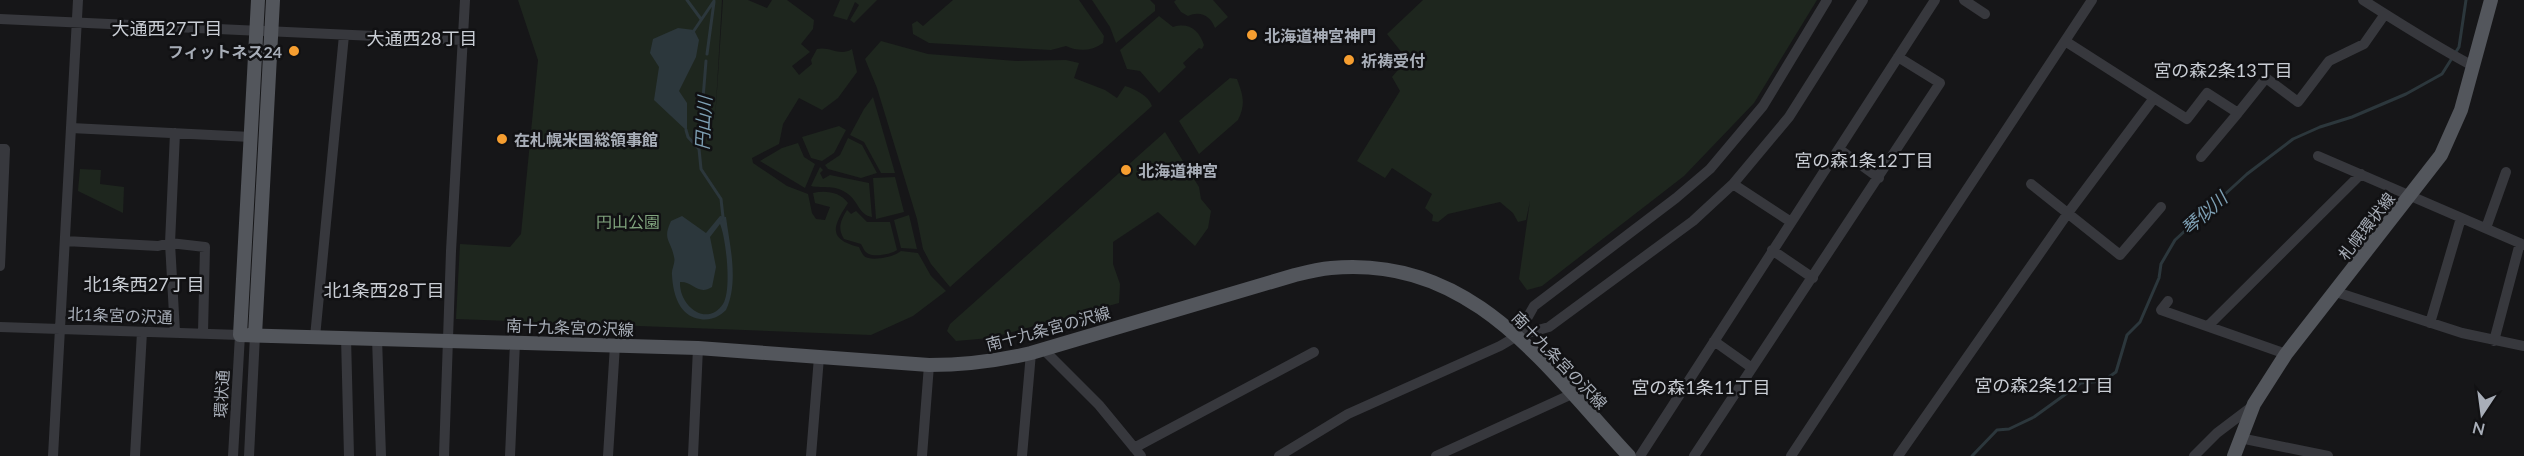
<svg xmlns="http://www.w3.org/2000/svg" width="2524" height="456" font-family="Lato,'Noto Sans JP',sans-serif">
	<rect width="100%" height="100%" fill="#161618"/>
	<path fill="#1e261e" d="M 518,0 L 722,0 L 715,121 L 723,0 L 748,0 L 767,8 L 772,0 L 787,0 L 814,20 L 813,29 L 801,44 L 810,52 L 792,66 L 799,75 L 812,64 L 811,60 L 817,49 C 830,46 840,57 852,49 L 857,72 L 838,98 L 822,110 L 799,98 L 783,124 L 779,144 L 752,158 L 753,163 L 787,186 L 808,194 L 812,213 L 816,219 L 825,220 L 830,207 L 815,203 L 813,193 C 826,190 840,192 848,203 C 833,226 827,239 859,247 C 860,249 862,254 864,256 C 871,262 894,257 901,251 L 918,253 L 931,276 L 946,291 L 913,316 L 871,335 L 456,319 L 460,244 L 510,247 L 521,234 L 538,60 Z
		M 840,0 L 877,0 L 854,23 L 850,20 L 859,5 L 855,2 L 847,20 L 833,16 Z
		M 953,0 L 1079,0 L 1104,36 L 1103,43 C 1092,51 1079,52 1066,46 L 1051,50 L 929,43 L 913,34 L 912,24 L 917,21 L 923,26 Z
		M 1092,0 L 1150,0 L 1155,5 L 1155,11 L 1116,43 L 1110,27 Z
		M 1176,0 L 1213,0 L 1228,17 L 1215,28 C 1211,17 1201,10 1188,16 L 1181,12 L 1174,2 Z
		M 1423,0 L 1817,0 L 1754,103 L 1684,176 L 1542,286 L 1527,290 L 1519,279 L 1530,201 L 1526,220 L 1518,222 L 1513,213 L 1500,202 L 1448,214 L 1438,222 L 1432,221 L 1433,215 L 1425,208 L 1432,194 L 1392,168 L 1385,178 L 1357,161 L 1400,91 L 1392,77 L 1407,59 L 1387,34 Z
		M 1159,16 L 1173,27 C 1189,22 1199,30 1204,45 L 1202,49 L 1199,48 L 1183,63 L 1186,67 L 1159,93 L 1140,71 L 1127,69 L 1120,50 Z
		M 881,41 L 928,54 L 1016,61 L 1066,60 L 1079,63 L 1074,78 L 1105,90 L 1117,98 L 1125,86 C 1135,89 1149,96 1152,106 L 950,287 L 931,264 L 923,249 L 917,219 L 877,88 L 865,59 Z
		M 1230,78 L 1237,79 C 1243,95 1246,104 1238,120 L 1199,154 L 1179,121 Z
		M 873,97 L 895,173 L 881,173 L 864,142 L 850,135 L 864,109 Z
		M 839,126 L 846,130 L 834,153 L 822,161 L 811,158 L 802,137 Z
		M 1165,132 L 1199,187 L 1201,199 L 1211,211 L 1208,228 L 1195,246 L 1158,212 L 1113,242 L 1113,264 L 1120,284 L 1119,303 L 990,338 L 956,341 L 947,331 L 950,324 Z
		M 848,138 L 862,145 L 877,173 L 861,178 L 828,169 L 825,165 L 840,155 Z
		M 798,143 L 804,157 L 815,164 L 805,188 L 760,161 L 782,148 Z
		M 820,167 L 823,170 L 820,173 L 823,179 L 830,175 L 869,183 L 872,217 C 859,215 858,201 848,194 C 835,184 824,189 811,186 Z
		M 80,169 L 101,170 L 100,184 L 124,187 L 123,213 L 78,191 Z
		M 895,177 L 904,212 L 876,219 L 873,178 Z
		M 847,210 L 851,214 L 856,211 L 867,222 L 890,222 L 897,250 C 892,254 873,258 867,253 C 864,251 863,247 861,244 L 844,239 C 837,228 841,220 847,210 Z
		M 909,215 L 917,249 L 901,248 L 894,220 Z"/>
	<path fill="#2c373c" fill-rule="evenodd" d="M 678,28 L 694,30 L 699,40 L 696,57 L 679,91 L 687,103 L 687,131 L 654,100 L 659,67 L 650,53 L 653,39 Z
		M 682,216 L 706,233 L 720,216 L 726,217 C 730,247 739,282 726,310 C 719,317 710,321 700,319 C 679,316 673,294 672,275 C 671,269 676,263 674,257 C 671,240 662,240 671,221 ZM 720,224 C 726,238 732,290 723,304 C 707,328 679,306 680,282 C 693,281 698,296 712,287 L 716,267 L 710,237 Z"/>
	<g fill="none" stroke-linecap="round" stroke-linejoin="round">
		<path stroke="#2c373c" stroke-width="3" d="M 687,0 L 701,19
			M 693,32 L 714,1
			M 707,54 L 714,2
			M 706,61 L 699,149 L 701,169 L 721,199 L 723,217 L 721,220
			M 686,130 L 688,137 L 699,149
			M 1972,456 L 1997,430 L 2009,429 L 2034,417 L 2081,383 L 2103,381 L 2116,372 L 2127,335 L 2140,322 L 2159,278 L 2161,264 L 2175,240 L 2247,174 L 2293,139 L 2320,127 L 2352,117 L 2406,94 L 2442,74 L 2459,47 L 2466,0"/>
		<path stroke="#37383d" stroke-width="10" d="M 1964,0 L 1985,14
			M 2363,0 C 2399,23 2435,46 2473,66
			M 0,19 L 462,40
			M 2065,41 L 2187,119 L 2207,93 L 2238,113 L 2266,78 L 2298,102 L 2329,61 L 2364,44 L 2385,14
			M 71,128 L 251,137
			M 175,133 L 170,243 L 205,247 L 203,333
			M 0,149 L 5,149 L 0,266
			M 1839,149 L 1879,178
			M 2318,156 L 2524,245
			M 2201,157 L 2238,113
			M 1733,184 L 1791,222
			M 2031,184 L 2120,255 L 2161,207
			M 2486,228 L 2506,172
			M 65,241 L 158,246 L 170,243 L 175,332
			M 1772,250 L 1813,278
			M 2336,292 L 2462,333 L 2524,346
			M 2168,301 L 2161,310 L 2286,354
			M 2430,323 L 2461,218
			M 2209,325 L 2361,174
			M 0,327 L 240,335 L 233,456
			M 1517,336 L 1534,306 L 1676,198 L 1710,169 L 1763,106 L 1827,0
			M 315,337 L 344,35
			M 346,337 L 349,456
			M 377,338 L 381,456
			M 1714,341 L 1752,368
			M 2494,341 L 2520,243
			M 1043,349 L 1099,405 L 1141,456
			M 2240,438 L 2328,456
			M 1134,448 L 1314,352
			M 53,456 L 78,0
			M 135,456 L 142,332
			M 249,456 L 255,335
			M 444,456 L 451,251 L 465,0
			M 510,456 L 515,342
			M 608,456 L 615,345
			M 693,456 L 698,348
			M 811,456 L 819,357
			M 922,456 L 929,365
			M 1022,456 L 1031,353
			M 1279,456 L 1348,414 L 1500,346 L 1517,336 L 1549,327 L 1693,221 L 1733,184 L 1789,117 L 1863,0
			M 1436,456 L 1572,394
			M 1640,456 L 1935,0
			M 1694,456 L 1940,83 L 1898,57
			M 1791,456 L 2092,0
			M 1898,456 L 2068,213 L 2154,98
			M 2194,456 L 2217,433 L 2254,405"/>
		<path stroke="#53565c" stroke-width="14" d="M 258,0 L 240,335 L 698,348 L 929,365 C 965,365 997,361 1031,353 L 1295,275 C 1307,272 1319,269 1331,268 C 1472,255 1544,365 1629,456
			M 255,335 L 273,0
			M 2234,456 L 2254,404 L 2286,354 L 2441,155 L 2461,110 L 2491,0"/>
	</g>
	<g fill="#f69e30" stroke="#111113" stroke-width="2">
		<circle cx="1252" cy="35" r="6"/>
		<circle cx="294" cy="51" r="6"/>
		<circle cx="1349" cy="60" r="6"/>
		<circle cx="502" cy="139" r="6"/>
		<circle cx="1126" cy="170" r="6"/>
	</g>
	<g text-anchor="middle" dominant-baseline="central" stroke-width="5" stroke-linejoin="round" paint-order="stroke">
		<g font-size="16" font-weight="bold" fill="#a8aeb8" stroke="#111113" text-anchor="start">
			<text x="1264" y="35">北海道神宮神門</text>
			<text x="282" y="51" text-anchor="end">フィットネス24</text>
			<text x="1361" y="60">祈祷受付</text>
			<text x="514" y="139">在札幌米国総領事館</text>
			<text x="1138" y="170">北海道神宮</text>
		</g>
		<g font-size="16" fill="#80a47e" stroke="#111113">
			<text x="628" y="221">円山公園</text>
		</g>
		<g font-size="16" fill="#a8aeb8" stroke="#111113">
			<text transform="translate(2366 226) rotate(-52)">札幌環状線</text>
			<text transform="translate(120 315) rotate(2)">北1条宮の沢通</text>
			<text transform="translate(570 327) rotate(2)">南十九条宮の沢線</text>
			<text transform="translate(1048 328) rotate(-15)">南十九条宮の沢線</text>
			<text transform="translate(1560 360) rotate(46)">南十九条宮の沢線</text>
			<text transform="translate(221 394) rotate(-87)">環状通</text>
		</g>
		<g font-size="18" fill="#c9cdd4" stroke="#111113">
			<text x="167" y="28">大通西27丁目</text>
			<text x="422" y="38">大通西28丁目</text>
			<text x="2223" y="70">宮の森2条13丁目</text>
			<text x="1864" y="160">宮の森1条12丁目</text>
			<text x="144" y="284">北1条西27丁目</text>
			<text x="384" y="290">北1条西28丁目</text>
			<text x="2044" y="385">宮の森2条12丁目</text>
			<text x="1701" y="387">宮の森1条11丁目</text>
		</g>
		<g font-size="18" font-style="italic" fill="#7ea0b4" stroke="#111113">
			<text transform="translate(703 123) rotate(-87)">円山川</text>
			<text transform="translate(2204 213) rotate(-42)">琴似川</text>
		</g>
	</g>
	<g transform="translate(2482 414) rotate(193)" stroke="#111113" stroke-width="4.5" paint-order="stroke">
	<path d="M0-4.5L10 22L0 15L-10 22Z" fill="#a8aeb8"/>
	<text y="-9" font-size="16" font-weight="bold" text-anchor="middle" fill="#a8aeb8">N</text>
	</g>
</svg>
